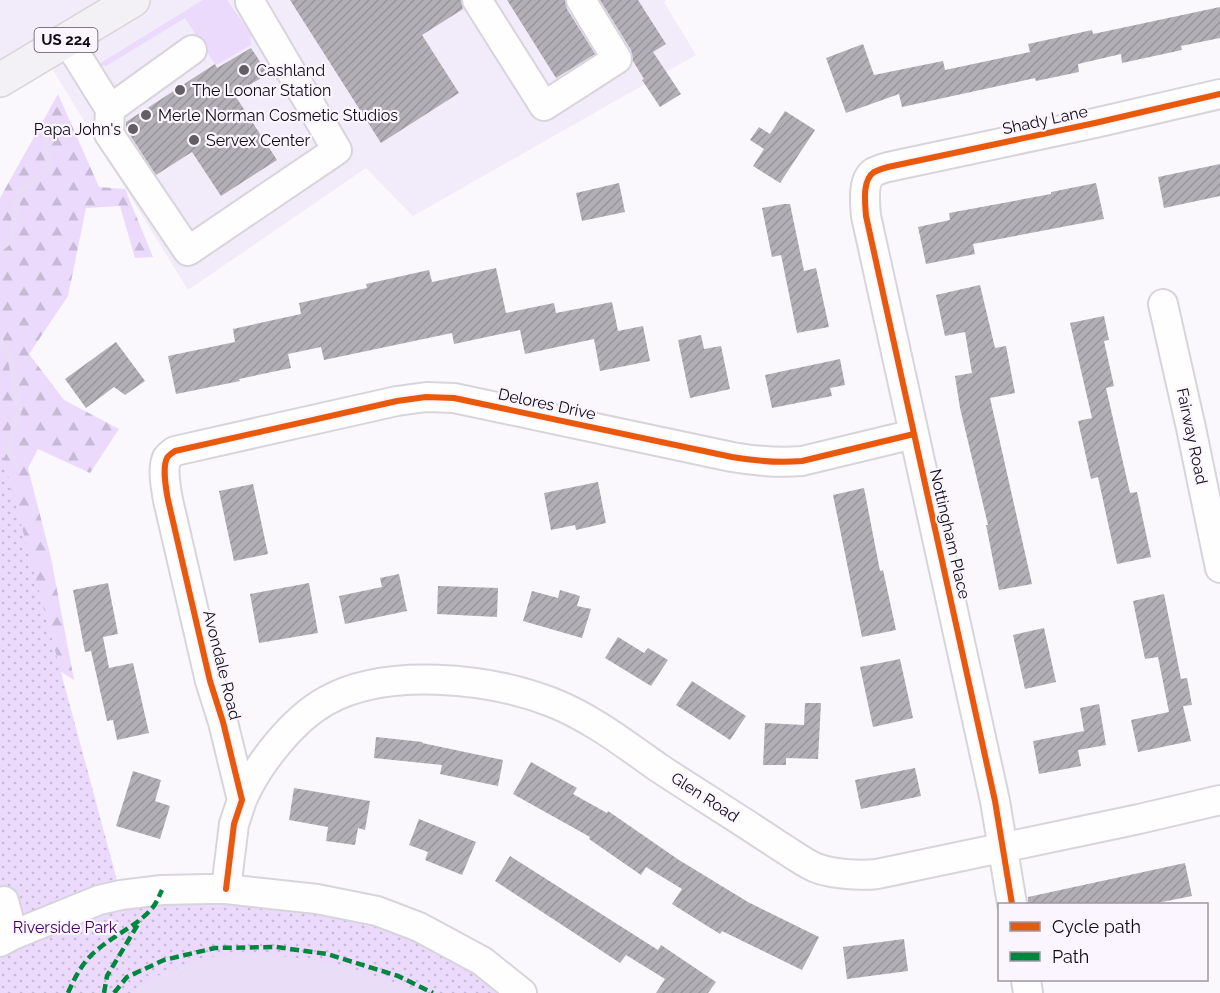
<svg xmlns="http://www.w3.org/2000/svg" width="1220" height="993" font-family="Raleway,sans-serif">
	<defs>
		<pattern id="forest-firs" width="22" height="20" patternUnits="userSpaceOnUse" patternTransform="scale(1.5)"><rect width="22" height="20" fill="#ebdafc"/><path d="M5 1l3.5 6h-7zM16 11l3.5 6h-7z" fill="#c8bad7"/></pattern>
		<pattern id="park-dots" width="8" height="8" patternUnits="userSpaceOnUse" patternTransform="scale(1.5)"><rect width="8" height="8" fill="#ebdafc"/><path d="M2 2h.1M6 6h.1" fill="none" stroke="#c8bad7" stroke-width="1.8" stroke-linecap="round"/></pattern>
		<pattern id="building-hatch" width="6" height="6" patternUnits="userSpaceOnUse" patternTransform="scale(1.5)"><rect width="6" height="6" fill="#b2afb7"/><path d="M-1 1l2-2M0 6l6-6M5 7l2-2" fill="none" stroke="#98959c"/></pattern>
	</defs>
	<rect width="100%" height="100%" fill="#faf7fd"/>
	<path fill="#f2ebf9" d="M 0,0 L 666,0 L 664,2 L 696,55 L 413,216 L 366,168 L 188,290 L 43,54 L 0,81 Z"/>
	<path fill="#ebdafc" d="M 203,0 L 227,0 L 251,34 L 251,45 L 218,64 L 215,64 L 185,18 L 106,66 L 99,64 Z"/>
	<path fill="url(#forest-firs)" d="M 58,94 L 99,187 L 125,189 L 153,257 L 135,258 L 120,206 L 86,208 L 68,296 L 29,354 L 64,400 L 119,429 L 90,473 L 38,449 L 28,468 L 51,558 L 74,680 L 50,665 L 0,490 L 0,198 Z"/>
	<path fill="url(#park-dots)" d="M 0,446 L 121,895 L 377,911 L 522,993 L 0,993 Z"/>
	<path fill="#eaddf7" d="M 263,954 L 330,962 L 412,988 L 419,993 L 130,993 L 152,978 L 205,957 Z"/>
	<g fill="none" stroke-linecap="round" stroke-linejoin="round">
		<path stroke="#eaddf7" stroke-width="6" d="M 0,249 L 11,240 L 19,191 L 49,171 L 44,126
			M 0,341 L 10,353 L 19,409 L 8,450 L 16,465"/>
	</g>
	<path fill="url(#building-hatch)" d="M 290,0 L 461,0 L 463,9 L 422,35 L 459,93 L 381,143 Z
		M 507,0 L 565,0 L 567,9 L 595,54 L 556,78 Z
		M 600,0 L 638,0 L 666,44 L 653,52 L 681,94 L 660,107 L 642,80 L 644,79 L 633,61 L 631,50 Z
		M 1220,7 L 1220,38 L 1181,46 L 1182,50 L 1122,63 L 1121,54 L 1078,64 L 1079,72 L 1036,81 L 1035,78 L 902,107 L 899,94 L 846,113 L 826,58 L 863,44 L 874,75 L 943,61 L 945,70 L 1030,52 L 1028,44 L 1092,30 L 1093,34 Z
		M 251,48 L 268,74 L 234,94 L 277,160 L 221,196 L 192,152 L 156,175 L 126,129 L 126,122 L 215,64 L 217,68 Z
		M 785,111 L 815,130 L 780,183 L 753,166 L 764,149 L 750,140 L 759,127 L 770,134 Z
		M 1220,164 L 1220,196 L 1164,208 L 1158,177 Z
		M 619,183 L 625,212 L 582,221 L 576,193 Z
		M 1096,183 L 1104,219 L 973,244 L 975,254 L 926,264 L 918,227 L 950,220 L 949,213 L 1051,194 L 1051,192 Z
		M 784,204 L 790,204 L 804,271 L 816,268 L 829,327 L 797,333 L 781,255 L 772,257 L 762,208 Z
		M 496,268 L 506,313 L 554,303 L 556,313 L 612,302 L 618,331 L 643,326 L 650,361 L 600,371 L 594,339 L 525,354 L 520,330 L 454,344 L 452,333 L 324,360 L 321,347 L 288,354 L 291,368 L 239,379 L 240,381 L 176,394 L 168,356 L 235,342 L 233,329 L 301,314 L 299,303 L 367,288 L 366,284 L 429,270 L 432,282 Z
		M 980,285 L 995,348 L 1006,346 L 1015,393 L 990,398 L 1032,584 L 999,590 L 986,525 L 988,525 L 960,408 L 955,376 L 972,373 L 965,332 L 945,336 L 936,295 Z
		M 1104,316 L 1109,340 L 1104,341 L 1114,386 L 1106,388 L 1130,493 L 1137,492 L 1151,557 L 1117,564 L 1098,477 L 1091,479 L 1078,421 L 1092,418 L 1070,323 Z
		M 701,335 L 704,349 L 721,346 L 730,389 L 690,398 L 678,340 Z
		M 116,342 L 145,381 L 125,395 L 114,387 L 86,408 L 65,379 Z
		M 840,359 L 845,385 L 830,388 L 832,396 L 772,408 L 765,375 Z
		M 598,482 L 606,523 L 576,530 L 575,525 L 551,530 L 544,493 Z
		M 253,484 L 268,554 L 234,561 L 219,491 Z
		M 864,488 L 880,571 L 883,570 L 896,630 L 862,637 L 833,495 Z
		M 399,574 L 407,611 L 345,624 L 339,596 L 382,587 L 380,578 Z
		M 108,583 L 118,634 L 103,637 L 109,668 L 133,663 L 149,733 L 117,740 L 113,720 L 107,721 L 91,651 L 85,652 L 73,590 Z
		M 309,583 L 318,633 L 259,643 L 250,594 Z
		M 438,586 L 498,588 L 497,617 L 437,614 Z
		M 560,590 L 580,596 L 577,606 L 591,609 L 582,638 L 523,621 L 532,591 L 558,598 Z
		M 1164,594 L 1181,679 L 1187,678 L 1192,705 L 1183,706 L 1191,741 L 1138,752 L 1131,720 L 1169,712 L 1158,657 L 1145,659 L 1133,601 Z
		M 1044,628 L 1056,682 L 1025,689 L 1013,635 Z
		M 618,637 L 644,653 L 648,648 L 668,660 L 651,686 L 605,658 Z
		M 900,659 L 913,718 L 873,727 L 860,667 Z
		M 692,681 L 746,716 L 730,740 L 676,705 Z
		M 805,703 L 821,703 L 818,759 L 786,758 L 786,765 L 763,765 L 765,723 L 804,725 Z
		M 1099,704 L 1106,745 L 1078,750 L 1081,766 L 1039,774 L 1033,741 L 1084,731 L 1080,708 Z
		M 376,737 L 423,742 L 422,743 L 503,760 L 498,786 L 440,774 L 442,765 L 374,758 Z
		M 531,762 L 577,788 L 573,794 L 607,813 L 608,811 L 679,860 L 748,902 L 819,937 L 802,970 L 722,931 L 720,934 L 672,904 L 682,889 L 646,867 L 641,875 L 589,839 L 590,837 L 513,794 Z
		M 915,768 L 921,796 L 861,809 L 855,780 Z
		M 133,771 L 161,780 L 155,801 L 170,806 L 160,839 L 116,826 Z
		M 294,788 L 370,801 L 365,830 L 358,828 L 355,845 L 326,841 L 328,827 L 289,820 Z
		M 419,819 L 476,842 L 462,875 L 425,860 L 428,852 L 409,845 Z
		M 510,856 L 658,950 L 661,945 L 716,982 L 708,993 L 656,993 L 665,979 L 626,955 L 620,963 L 495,881 Z
		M 1185,863 L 1192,896 L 1152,904 L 1028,904 L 1028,897 Z
		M 904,939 L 908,971 L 847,979 L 843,947 Z"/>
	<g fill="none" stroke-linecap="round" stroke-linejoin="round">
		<g stroke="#d8d4dc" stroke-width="32">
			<path id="minor" d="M 477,0 L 544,106 L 617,59 L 581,0
				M 67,40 L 110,109 L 192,50
				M 110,109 L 109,134 L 188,251 L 337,150 L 250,2
				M 1163,304 L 1191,428 L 1220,568
				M 242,800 C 257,765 292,720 326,701 C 386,667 489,678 551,702 C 590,717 625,744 659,768 C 700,795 741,820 781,847 C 791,853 800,860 810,865 C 825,874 859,876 877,874 L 1139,819 L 1220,800
				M 226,889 L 234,824 L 242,800 L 223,722 L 210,681 L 168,500 C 166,489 162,468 167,458 C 169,455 172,453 175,451 L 397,401 L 426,397 L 454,398 L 732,457 C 755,461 778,463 802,461 L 914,434
				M 4,901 L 13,935
				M 1012,904 L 995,801 L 866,216 C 865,203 862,180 874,172 C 878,170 884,168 888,167 L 1095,123 L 1220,94
				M 0,942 L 13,935 L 99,900 L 121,895 L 162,890 L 208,889 L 226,889 L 262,893 L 317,899 L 377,911 L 419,927 L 482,961 L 522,993
				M 1026,980 L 1028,993"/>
		</g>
		<g stroke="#d7d5d8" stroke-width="36">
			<path id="highway" d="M 0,80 L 133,0"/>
		</g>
		<use href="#minor" stroke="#fefeff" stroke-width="28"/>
		<use href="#highway" stroke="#f3f0f6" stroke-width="33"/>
		<path stroke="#00873e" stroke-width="4.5" stroke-dasharray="9 4.5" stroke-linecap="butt" d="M 68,993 C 75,977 83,961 97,950 C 114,935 139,925 153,907 C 157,902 159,896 162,890
			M 104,993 L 107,976 L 140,921
			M 114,993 L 127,977 L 164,960 L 215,948 L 276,947 L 327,954 L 398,976 L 433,993"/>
		<g stroke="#faf5ff" stroke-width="10">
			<path id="cycleway" d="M 226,889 L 234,824 L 242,800 L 223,722 L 210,681 L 168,500 C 166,489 162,468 167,458 C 169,455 172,453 175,451 L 397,401 L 426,397 L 454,398 L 732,457 C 755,461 778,463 802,461 L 914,434
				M 1012,904 L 995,801 L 866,216 C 865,203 862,180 874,172 C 878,170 884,168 888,167 L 1095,123 L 1220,94"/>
		</g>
		<use href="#cycleway" stroke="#e8590c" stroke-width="6"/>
	</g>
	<g fill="#615e65" stroke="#faf5ff" stroke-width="2">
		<circle cx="244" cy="70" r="6"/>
		<circle cx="180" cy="90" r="6"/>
		<circle cx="146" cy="115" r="6"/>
		<circle cx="133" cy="129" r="6"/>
		<circle cx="194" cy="140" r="6"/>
	</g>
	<g text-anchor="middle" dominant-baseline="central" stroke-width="4.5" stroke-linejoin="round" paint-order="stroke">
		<rect fill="#faf5ff" stroke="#56515a" stroke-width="1.5" x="34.5" y="28" width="63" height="24" rx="4.5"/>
		<g font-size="15" font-weight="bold" fill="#0f0b13">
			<text x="66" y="40">US 224</text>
		</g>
		<g font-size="16" fill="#0f0b13" stroke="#faf5ff" text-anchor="start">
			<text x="256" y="70">Cashland</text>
			<text x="192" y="90">The Loonar Station</text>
			<text x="158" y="115">Merle Norman Cosmetic Studios</text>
			<text x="121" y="129" text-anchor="end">Papa John's</text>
			<text x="206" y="140">Servex Center</text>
		</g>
		<g font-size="16" fill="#0f0b13" stroke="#faf5ff">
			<text transform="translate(1045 120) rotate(-12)">Shady Lane</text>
			<text transform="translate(547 404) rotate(12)">Delores Drive</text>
			<text transform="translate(1192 436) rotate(78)">Fairway Road</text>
			<text transform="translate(950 534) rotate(77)">Nottingham Place</text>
			<text transform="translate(222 665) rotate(76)">Avondale Road</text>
			<text transform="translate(705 797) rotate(33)">Glen Road</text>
		</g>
		<g font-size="16" fill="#410064" stroke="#faf5ff">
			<text x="65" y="927">Riverside Park</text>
		</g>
	</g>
	<rect x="998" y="903" width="210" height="78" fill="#faf5ff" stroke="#9c97a1" stroke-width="1.5"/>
	<rect x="1010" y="922" width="30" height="9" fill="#e8590c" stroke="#9c97a1" stroke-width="1.5"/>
	<text x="1052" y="933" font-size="18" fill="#0f0b13">Cycle path</text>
	<rect x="1010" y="952" width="30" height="9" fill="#00873e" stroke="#9c97a1" stroke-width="1.5"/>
	<text x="1052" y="963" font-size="18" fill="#0f0b13">Path</text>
</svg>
